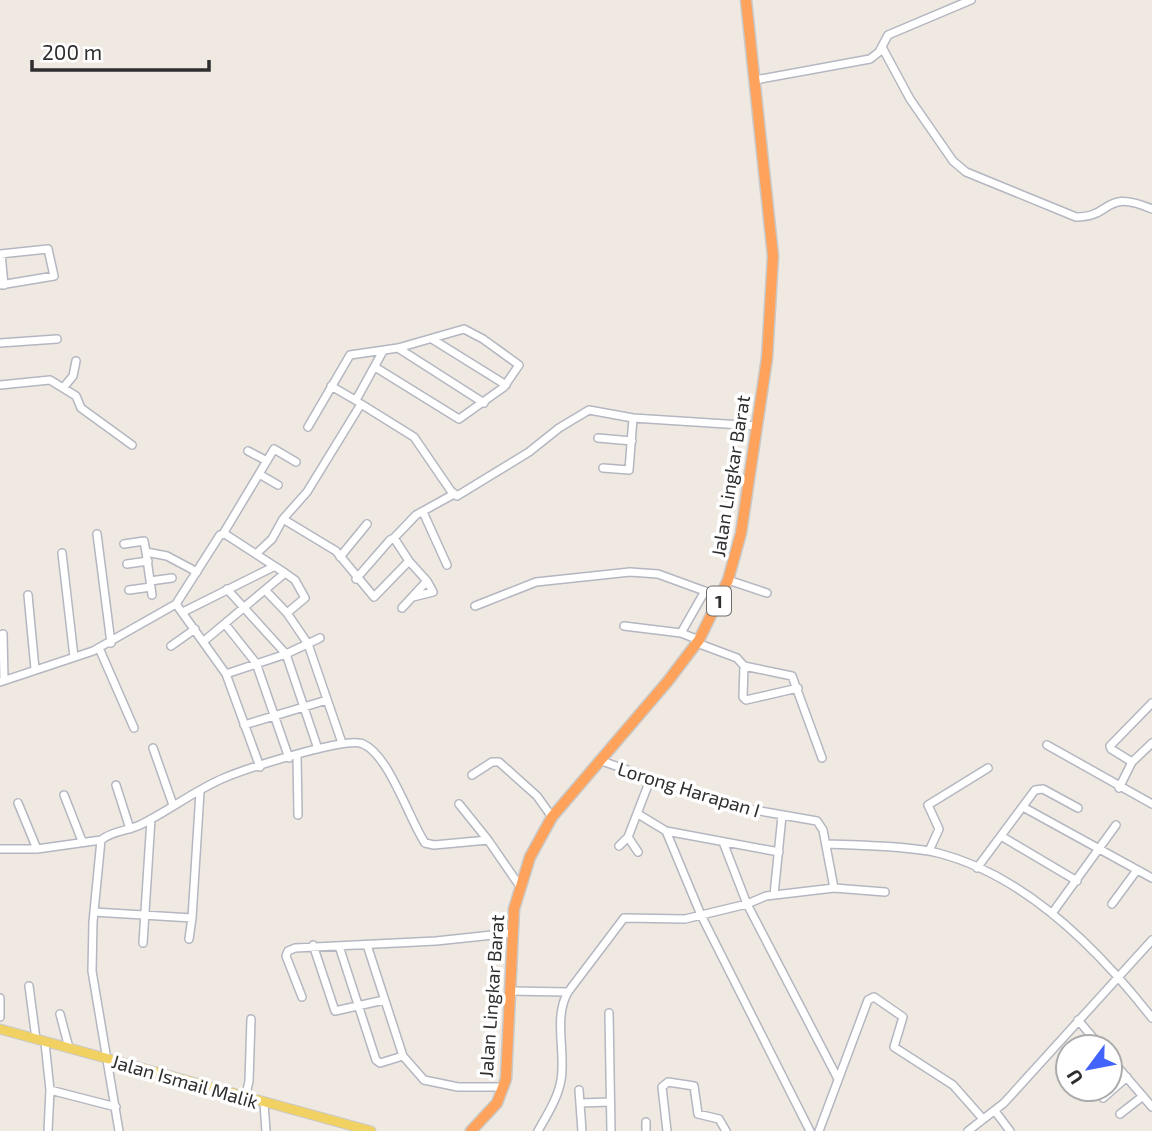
<svg xmlns="http://www.w3.org/2000/svg" width="1152" height="1131" font-family="'Exo 2',sans-serif">
	<rect width="100%" height="100%" fill="#efe9e1"/>
	<g fill="none" stroke-linecap="round" stroke-linejoin="round">
		<g stroke="#b4b7c1" stroke-width="10">
			<path id="minor" d="M 882,47 L 910,99 L 953,161 L 966,172 L 1076,217 C 1114,217 1102,188 1152,209
				M 755,80 L 870,59 L 879,52 L 888,35 L 971,0
				M 0,254 L 48,249 L 54,276 L 0,285
				M 1,254 L 4,285
				M 432,339 L 506,385
				M 0,343 L 57,339
				M 398,348 L 484,403
				M 0,385 L 50,380 L 76,396 L 81,408 L 132,445
				M 331,386 L 357,401
				M 63,388 L 73,376 L 76,361
				M 356,400 L 383,351
				M 308,427 L 350,355 L 398,348 L 464,329 L 483,339 L 519,365 L 504,387 L 459,419 L 375,367
				M 598,438 L 632,441
				M 248,451 L 267,461
				M 603,468 L 629,470 L 633,418
				M 259,474 L 278,485
				M 423,512 L 447,565
				M 283,519 L 336,551 L 374,597 L 409,561 L 394,538 L 390,540 L 356,579
				M 97,534 L 111,643
				M 223,534 L 274,449 L 296,462
				M 394,538 L 416,515 L 454,494
				M 124,544 L 144,541 L 146,552
				M 62,553 L 74,657
				M 256,554 L 272,539 L 283,519 L 307,492 L 361,404 L 414,437 L 451,491 L 457,496 L 529,452 L 559,428 L 589,410 L 633,418 L 757,426
				M 340,557 L 367,524
				M 127,564 L 148,561
				M 285,573 L 295,580 L 305,598 L 287,613
				M 728,580 L 767,593
				M 150,581 L 172,578
				M 227,589 L 286,654 L 318,749
				M 129,590 L 151,587
				M 265,590 L 287,613 L 308,644 L 342,743
				M 28,595 L 35,669
				M 152,595 L 146,552 L 167,556 L 197,572
				M 413,597 L 433,592 L 427,581
				M 176,604 L 226,674 L 260,767
				M 475,606 L 536,582 L 630,572 L 658,574 L 721,597
				M 402,608 L 427,581 L 409,561
				M 183,612 L 273,567
				M 225,624 L 256,663 L 289,758
				M 624,626 L 681,633
				M 3,634 L 4,680
				M 699,640 L 681,633 L 705,591
				M 697,643 L 737,658 L 744,666 L 792,676 L 822,758
				M 171,646 L 195,629
				M 99,648 L 134,728
				M 744,666 L 743,697 L 746,700 L 798,688
				M 226,674 L 286,654 L 320,638
				M 0,682 L 93,651 L 176,604 L 220,535 L 225,534 L 285,573 L 204,641
				M 244,725 L 327,700
				M 1047,745 L 1152,804
				M 153,748 L 173,805
				M 297,756 L 298,815
				M 599,760 L 726,805 L 817,821 L 823,830 L 834,888 L 885,892
				M 1132,762 L 1111,749 L 1110,746 L 1152,703
				M 472,775 L 492,762 L 499,762 L 537,796 L 552,817
				M 116,785 L 130,829
				M 1119,788 L 1132,762 L 1152,743
				M 64,795 L 82,841
				M 18,803 L 37,849
				M 459,804 L 488,840
				M 1023,807 L 1152,878
				M 638,814 L 666,831 L 779,852
				M 666,831 L 701,915 L 810,1131
				M 1001,836 L 1077,881
				M 628,837 L 638,852
				M 101,840 L 93,922 L 92,971 L 119,1131
				M 723,842 L 747,904 L 766,896 L 834,888
				M 826,844 C 857,845 909,846 938,853 C 1025,875 1099,950 1152,1018
				M 619,846 L 628,837 L 650,780
				M 0,849 L 37,849 L 101,840 C 112,831 127,831 140,825 C 169,811 195,790 224,778 C 245,769 347,736 363,744 C 389,755 409,819 425,843 L 434,845 L 488,840 L 519,885
				M 929,851 L 939,829 L 928,805 L 988,768
				M 977,868 L 1035,790 L 1043,789 L 1078,808
				M 774,895 L 782,816
				M 1112,904 L 1137,870
				M 94,912 L 192,918 L 200,792
				M 1053,912 L 1116,825
				M 189,939 L 192,918
				M 143,943 L 151,819
				M 313,945 L 335,1011 L 384,1000
				M 339,946 L 376,1060 L 380,1063 L 403,1056 L 367,945
				M 29,986 L 36,1039
				M 509,991 L 568,992 L 624,918 L 685,919 L 747,904 L 838,1079
				M 302,997 L 286,956 L 288,951 L 295,948 L 436,941 L 511,933
				M 0,998 L 0,1017
				M 609,1013 L 611,1131
				M 60,1014 L 69,1048
				M 1078,1020 L 1101,1047
				M 45,1043 L 50,1090 L 48,1131
				M 403,1056 L 424,1080 L 458,1087 L 503,1087
				M 1110,1058 L 1152,1107
				M 50,1090 L 116,1107
				M 579,1090 L 582,1131
				M 1103,1098 L 1127,1077
				M 245,1099 L 249,1081 L 251,1019
				M 264,1103 L 266,1131
				M 580,1103 L 610,1102
				M 995,1111 L 1010,1131
				M 1120,1114 L 1143,1096
				M 646,1122 L 646,1131
				M 538,1131 C 547,1115 558,1098 561,1080 C 566,1051 553,1018 568,992
				M 667,1131 L 662,1087 L 668,1082 L 694,1086 L 698,1114 L 719,1119 L 726,1131
				M 819,1131 L 868,1000 L 874,997 L 903,1017 L 894,1047 L 953,1085 L 983,1119
				M 968,1131 L 1004,1103 L 1152,940"/>
		</g>
		<g stroke="#c9c9c9" stroke-width="11">
			<path id="major" d="M 0,1029 L 371,1131"/>
		</g>
		<g stroke="#c9c9c9" stroke-width="13">
			<path id="highway" d="M 471,1131 L 497,1103 L 506,1079 L 514,909 L 530,857 L 552,817 L 668,681 L 699,640 L 728,580 L 741,533 L 767,358 L 773,256 L 746,0"/>
		</g>
		<use href="#minor" stroke="#fff" stroke-width="7"/>
		<use href="#major" stroke="#f2d163" stroke-width="9"/>
		<use href="#highway" stroke="#ffa35c" stroke-width="10"/>
	</g>
	<g text-anchor="middle" dominant-baseline="central" stroke-width="7" stroke-linejoin="round" paint-order="stroke">
		<rect fill="#fff" stroke="#6d6d6d" stroke-width="2" x="707" y="586.5" width="24" height="29" rx="5"/>
		<g font-size="18" font-weight="bold" fill="#2e2e2e">
			<text x="719" y="601">1</text>
		</g>
		<g font-size="19" fill="#2e2e2e" stroke="#fff">
			<text transform="translate(730 476) rotate(-81)">Jalan Lingkar Barat</text>
			<text transform="translate(689 789) rotate(17)">Lorong Harapan I</text>
			<text transform="translate(491 996) rotate(-86)">Jalan Lingkar Barat</text>
			<text transform="translate(185 1081) rotate(16)">Jalan Ismail Malik</text>
		</g>
	</g>
	<g transform="translate(1089 1068) rotate(238)"><circle r="33" fill="#ffffff" stroke="#ababab" stroke-width="2"/>
	<path d="M0-5L12 26L0 18L-12 26Z" fill="#4264fb"/>
	<text y="-10" font-size="19" font-weight="bold" text-anchor="middle" fill="#2e2e2e">U</text>
	</g>
	<path d="M32 60v10h177v-10" fill="none" stroke="#2e2e2e" stroke-width="3.5"/>
	<text x="42" y="60" font-size="21" fill="#2e2e2e" stroke="#ffffff" stroke-width="5" paint-order="stroke">200 m</text>
</svg>
